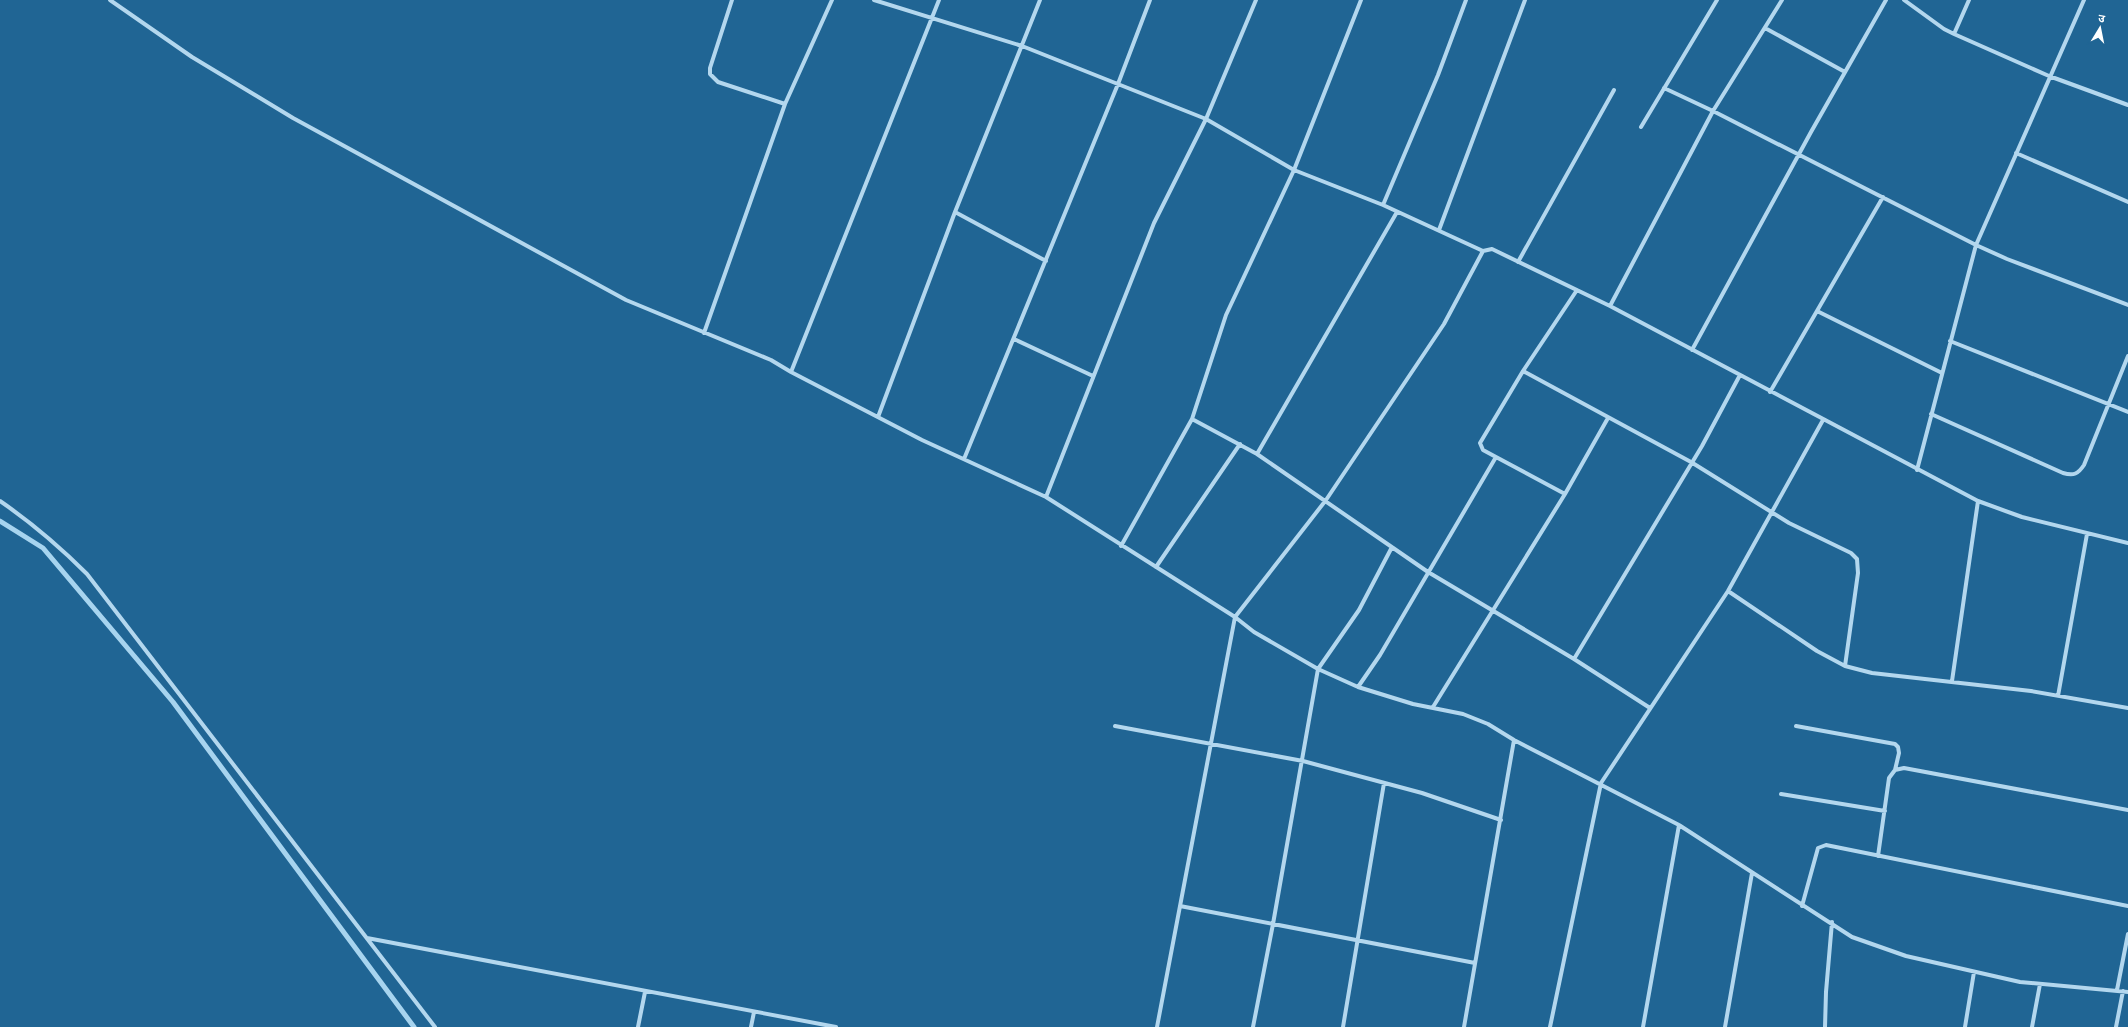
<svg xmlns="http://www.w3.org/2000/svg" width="2128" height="1027" font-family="Cabin,'Noto Sans Devanagari',sans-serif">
	<rect width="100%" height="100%" fill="#206594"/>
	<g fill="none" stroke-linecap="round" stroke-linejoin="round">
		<path stroke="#a7d4ef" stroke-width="5" d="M 0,521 L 43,548 L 173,702 L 414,1027"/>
		<path stroke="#b3d7ee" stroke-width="4" d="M 110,0 L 192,57 L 293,118 L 626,300 L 771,360 L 791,372 L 922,440 L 1046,497 L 1235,617 L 1254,632 L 1318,669 L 1358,687 L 1413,704 L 1463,714 L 1488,724 L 1514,740 L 1679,825 L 1852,937 L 1906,956 L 2020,982 L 2128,992
			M 732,0 L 710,68 L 710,74 L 718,82 L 785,104
			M 874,0 L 1022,46 L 1206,119 L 1294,170 L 1226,315 L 1192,419 L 1121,546
			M 1361,0 L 1294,170 L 1383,205 L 1483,251 L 1492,249 L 1610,306 L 1978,501 L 2022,517 L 2128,543
			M 1904,0 L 1944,29 L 1954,34 L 2049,76 L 2128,105
			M 1765,28 L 1845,72
			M 1954,34 L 1969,0
			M 1664,88 L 1713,111 L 1976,245 L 2007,259 L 2128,305
			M 1641,127 L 1717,0
			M 2016,153 L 2128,202
			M 1383,205 L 1438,75 L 1466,0
			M 955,212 L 1046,261
			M 1439,230 L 1525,0
			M 1518,262 L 1614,90
			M 1610,306 L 1713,111 L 1782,0
			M 1817,311 L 1942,373
			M 704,333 L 785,104 L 832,0
			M 1014,339 L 1093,376
			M 1950,341 L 2128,412
			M 1692,350 L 1811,132 L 1886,0
			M 1523,371 L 1691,462 L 1789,523 L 1851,553 L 1857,559 L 1858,573 L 1845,666
			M 791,372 L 939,0
			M 1770,392 L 1883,197
			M 1931,414 L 2063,473 C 2074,476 2078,474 2084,465 L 2128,356
			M 878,417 L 955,212 L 1040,0
			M 1192,419 L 1257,454 L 1428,572 L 1574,659 L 1650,708
			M 1257,454 L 1397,212
			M 1496,457 L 1565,494
			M 964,459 L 1118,84 L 1150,0
			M 1917,470 L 1976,245 L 2084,0
			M 1046,497 L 1154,223 L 1206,119 L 1256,0
			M 0,501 C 32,523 60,547 87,574 L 435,1027
			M 1156,567 L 1240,444
			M 1728,591 L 1817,651 L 1845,666 L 1872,673 L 2031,691 L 2128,708
			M 1574,659 L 1702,446 L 1740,375
			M 1952,681 L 1978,501
			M 1358,687 L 1380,655 L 1496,457 L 1483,450 L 1480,443 L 1523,371 L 1577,290
			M 2058,696 L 2087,534
			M 1433,707 L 1565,494 L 1608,418
			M 1115,726 L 1303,761 L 1422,793 L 1501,820
			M 1796,726 L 1895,744 L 1898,747 L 1899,753 L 1895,770
			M 1781,794 L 1885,811
			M 1878,856 L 1889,778 L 1895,770 L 1904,768 L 2128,810
			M 1180,906 L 1475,963
			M 1802,906 L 1818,848 L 1826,845 L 2128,906
			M 367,938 L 836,1027
			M 2117,990 L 2128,934
			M 638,1027 L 645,992
			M 751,1027 L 754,1012
			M 1157,1027 L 1235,617 L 1326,500 L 1444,324 L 1483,251
			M 1253,1027 L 1273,924 L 1318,669 L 1359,610 L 1392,547
			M 1343,1027 L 1384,783
			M 1464,1027 L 1514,740
			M 1550,1027 L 1601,783 L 1728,591 L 1823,420
			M 1643,1027 L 1679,825
			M 1725,1027 L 1752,873
			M 1825,1027 L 1826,992 L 1832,922
			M 1965,1027 L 1974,972
			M 2032,1027 L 2040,984
			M 2116,1027 L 2123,991"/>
	</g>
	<g transform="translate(2100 28) rotate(10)" stroke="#206594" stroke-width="3" paint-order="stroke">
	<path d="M0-3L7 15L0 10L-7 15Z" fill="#ffffff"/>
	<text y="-6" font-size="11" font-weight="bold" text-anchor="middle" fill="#ffffff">उ</text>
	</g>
</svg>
